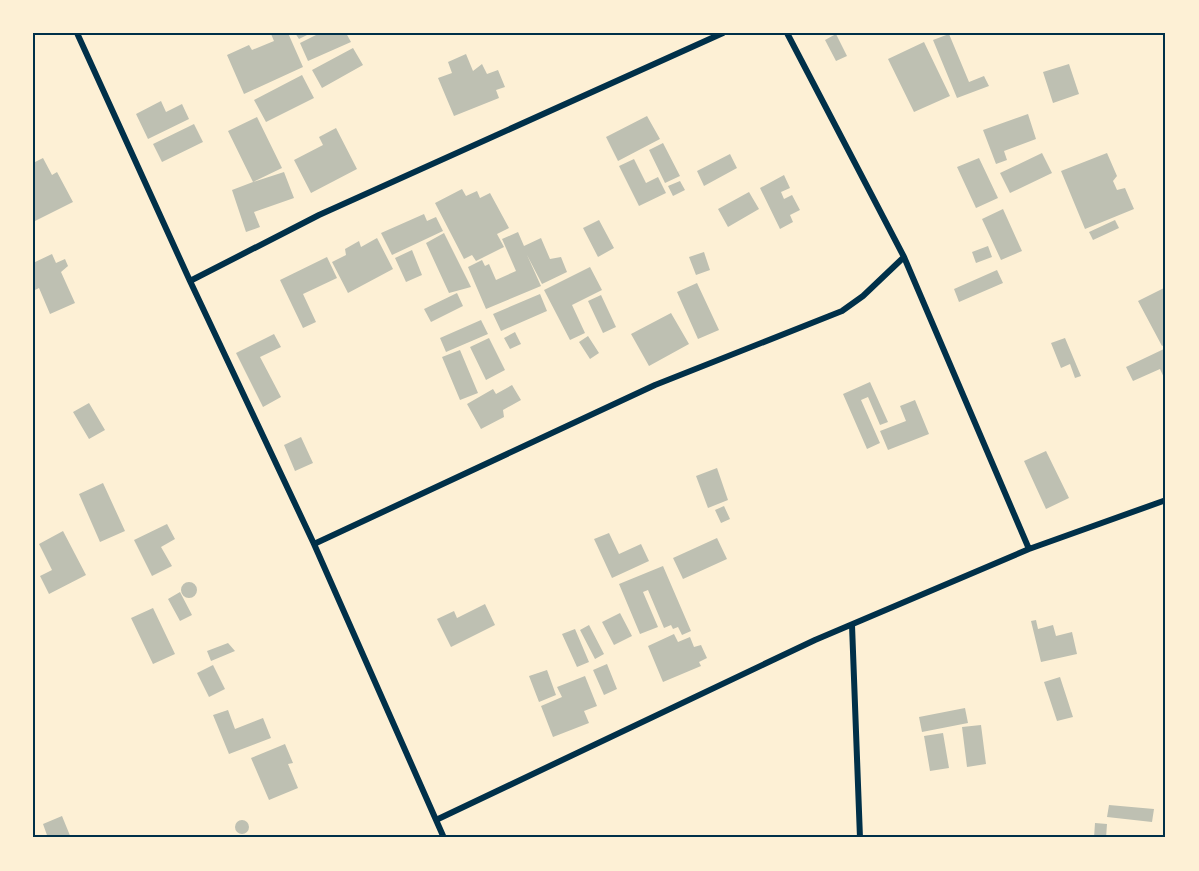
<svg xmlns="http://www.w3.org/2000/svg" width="1199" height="871" font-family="'DM Sans',sans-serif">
	<rect width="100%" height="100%" fill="#fdf0d5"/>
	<path fill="#bec0b2" d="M 273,33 L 288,33 L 303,67 L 244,94 L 227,55 L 249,45 L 252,50 L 274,41 L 271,34 Z
		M 295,33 L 311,33 L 299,39 Z
		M 320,33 L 346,33 L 351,42 L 308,61 L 300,43 Z
		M 836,34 L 847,56 L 836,61 L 825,40 Z
		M 949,34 L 969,82 L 984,76 L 989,86 L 957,98 L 933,40 Z
		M 924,42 L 950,96 L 914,112 L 888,59 Z
		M 353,48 L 363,65 L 322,88 L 312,70 Z
		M 466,54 L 473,71 L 482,64 L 487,74 L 498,70 L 505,87 L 496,90 L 499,98 L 454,116 L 438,78 L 452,73 L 448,62 Z
		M 1069,64 L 1079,94 L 1053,103 L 1043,72 Z
		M 302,75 L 314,98 L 266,122 L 254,100 Z
		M 161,101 L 166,112 L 182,104 L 189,119 L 148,139 L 136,114 Z
		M 1028,114 L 1036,139 L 1004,151 L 1007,160 L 996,164 L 983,130 Z
		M 647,116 L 660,139 L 618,161 L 606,137 Z
		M 257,117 L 282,168 L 253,182 L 284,172 L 294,198 L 254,212 L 260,227 L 246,232 L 232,190 L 253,182 L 228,131 Z
		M 194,124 L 203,142 L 162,162 L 153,144 Z
		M 336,128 L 357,169 L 311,193 L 294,160 L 323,145 L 319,137 Z
		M 663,143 L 680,176 L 665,183 L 649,150 Z
		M 1042,153 L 1052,173 L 1010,193 L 1000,173 Z
		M 1107,153 L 1117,176 L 1113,181 L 1117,190 L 1125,188 L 1134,209 L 1085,229 L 1061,171 Z
		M 730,154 L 737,168 L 704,186 L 697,171 Z
		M 43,158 L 52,175 L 57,172 L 73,202 L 33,222 L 33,163 Z
		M 979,158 L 998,198 L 976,208 L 957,167 Z
		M 634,159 L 646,183 L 658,177 L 666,193 L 639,206 L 619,166 Z
		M 784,175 L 790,188 L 781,192 L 784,199 L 792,195 L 800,210 L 790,215 L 793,222 L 780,229 L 760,188 Z
		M 680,181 L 685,190 L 673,196 L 668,186 Z
		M 462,189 L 466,196 L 477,191 L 480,198 L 490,193 L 509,228 L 497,234 L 504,247 L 476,261 L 472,255 L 464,259 L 435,203 Z
		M 749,192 L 759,209 L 728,227 L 718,209 Z
		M 1003,209 L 1022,251 L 1001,260 L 982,219 Z
		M 424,214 L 427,221 L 436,217 L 443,231 L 392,255 L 381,233 Z
		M 599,220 L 614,248 L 598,257 L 583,228 Z
		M 1115,220 L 1119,228 L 1093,240 L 1089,232 Z
		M 518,232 L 524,246 L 541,238 L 550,259 L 561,257 L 567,272 L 542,284 L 527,255 L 541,286 L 486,309 L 468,267 L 482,260 L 485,266 L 489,264 L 496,280 L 516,271 L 502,239 Z
		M 444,233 L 471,287 L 449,293 L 426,243 Z
		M 377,238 L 393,269 L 348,293 L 332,262 L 346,255 L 345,249 L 359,241 L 361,247 Z
		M 988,246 L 992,257 L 976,263 L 972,252 Z
		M 412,250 L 422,275 L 406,282 L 395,258 Z
		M 704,252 L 710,270 L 696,275 L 689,257 Z
		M 52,254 L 56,263 L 65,259 L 68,266 L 61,272 L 75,303 L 50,314 L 39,288 L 33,291 L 33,263 Z
		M 327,257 L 337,278 L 303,294 L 316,322 L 303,328 L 280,280 Z
		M 590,267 L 602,290 L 572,305 L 585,333 L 570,340 L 544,290 Z
		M 997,270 L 1003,283 L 959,302 L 954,289 Z
		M 697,283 L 719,330 L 698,339 L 677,292 Z
		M 1166,287 L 1166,344 L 1162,346 L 1138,301 Z
		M 457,293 L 463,306 L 431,322 L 424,309 Z
		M 540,294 L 547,311 L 501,331 L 493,314 Z
		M 601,295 L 616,327 L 603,333 L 588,301 Z
		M 671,313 L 689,344 L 649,366 L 631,334 Z
		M 481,320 L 488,334 L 446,352 L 440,338 Z
		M 515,332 L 521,344 L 510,349 L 504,338 Z
		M 274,334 L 281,347 L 260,357 L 281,397 L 263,407 L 236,353 Z
		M 588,336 L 599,353 L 590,359 L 579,342 Z
		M 489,338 L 505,370 L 486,380 L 470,347 Z
		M 1065,338 L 1081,376 L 1075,378 L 1070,364 L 1061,368 L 1051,343 Z
		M 1166,348 L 1166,382 L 1160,369 L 1133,381 L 1126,367 Z
		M 460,350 L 478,393 L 460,400 L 442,357 Z
		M 870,382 L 888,422 L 880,425 L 868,397 L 861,400 L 880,443 L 867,449 L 843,394 Z
		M 512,385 L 521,400 L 503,410 L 504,417 L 481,429 L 467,404 L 493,389 L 496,394 Z
		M 915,400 L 929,434 L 888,450 L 880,431 L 906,421 L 900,406 Z
		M 89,403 L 105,430 L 89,439 L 73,412 Z
		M 301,437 L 313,463 L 295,471 L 284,445 Z
		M 1046,451 L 1069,498 L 1046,509 L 1024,461 Z
		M 717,468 L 728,500 L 708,508 L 696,476 Z
		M 103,483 L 125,531 L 100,542 L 79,494 Z
		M 724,506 L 730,519 L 721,523 L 715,510 Z
		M 167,524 L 175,539 L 161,547 L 172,566 L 152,576 L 134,540 Z
		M 63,531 L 86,575 L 49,594 L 40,576 L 52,570 L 39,544 Z
		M 609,533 L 619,554 L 641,544 L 649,561 L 612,578 L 594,539 Z
		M 717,538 L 727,559 L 683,579 L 673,558 Z
		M 663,566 L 691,631 L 682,635 L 678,627 L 673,629 L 671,625 L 664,628 L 648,590 L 643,592 L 658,627 L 640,634 L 619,584 Z
		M181 590a8 8 0 1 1 16 0a8 8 0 1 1-16 0Z
		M 180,592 L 192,615 L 180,621 L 168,599 Z
		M 485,604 L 495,625 L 451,647 L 437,619 L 454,611 L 457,618 Z
		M 153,608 L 175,654 L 153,664 L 131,618 Z
		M 620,613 L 632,636 L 614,645 L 602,622 Z
		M 1036,620 L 1038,629 L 1053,625 L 1056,636 L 1072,632 L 1077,654 L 1041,662 L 1031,621 Z
		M 589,625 L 604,654 L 595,659 L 580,630 Z
		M 575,629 L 589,662 L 577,667 L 562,634 Z
		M 674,634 L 678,642 L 690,637 L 694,647 L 701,645 L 707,658 L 699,662 L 701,666 L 663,682 L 648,646 Z
		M 228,643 L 235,651 L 211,661 L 207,651 Z
		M 607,664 L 617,689 L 604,695 L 593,670 Z
		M 213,665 L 225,689 L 209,697 L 197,673 Z
		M 547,670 L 556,695 L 539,702 L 529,676 Z
		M 585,676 L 597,706 L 584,711 L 589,723 L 553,737 L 541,706 L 562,697 L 557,687 Z
		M 1060,677 L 1073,717 L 1057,721 L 1044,682 Z
		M 965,708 L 968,723 L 922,732 L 919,717 Z
		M 228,710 L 235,729 L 263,718 L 271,738 L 229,754 L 213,715 Z
		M 981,725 L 986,764 L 967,767 L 962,727 Z
		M 943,733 L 949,768 L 930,771 L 924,736 Z
		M 285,744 L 293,763 L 288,764 L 298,788 L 269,800 L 251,758 Z
		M 1109,805 L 1154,809 L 1152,822 L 1107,817 Z
		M 62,816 L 71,838 L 48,838 L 43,824 Z
		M235 827a7 7 0 1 1 14 0a7 7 0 1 1-14 0Z
		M 1095,823 L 1107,824 L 1106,838 L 1094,838 Z"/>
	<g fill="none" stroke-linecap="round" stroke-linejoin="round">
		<path stroke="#003049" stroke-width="6" d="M 77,33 L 190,281 L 314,544 L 444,838
			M 787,33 L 904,257 L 1029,549
			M 190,281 L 319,215 L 723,33
			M 314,544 L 655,385 L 842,311 L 863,296 L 904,257
			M 852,625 L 860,838
			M 436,820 L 815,640 L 1029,549 L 1166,500"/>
	</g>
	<rect width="1199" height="871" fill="none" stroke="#fdf0d5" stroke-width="69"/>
	<rect x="34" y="34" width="1130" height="802" fill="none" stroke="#003049" stroke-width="2"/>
</svg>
